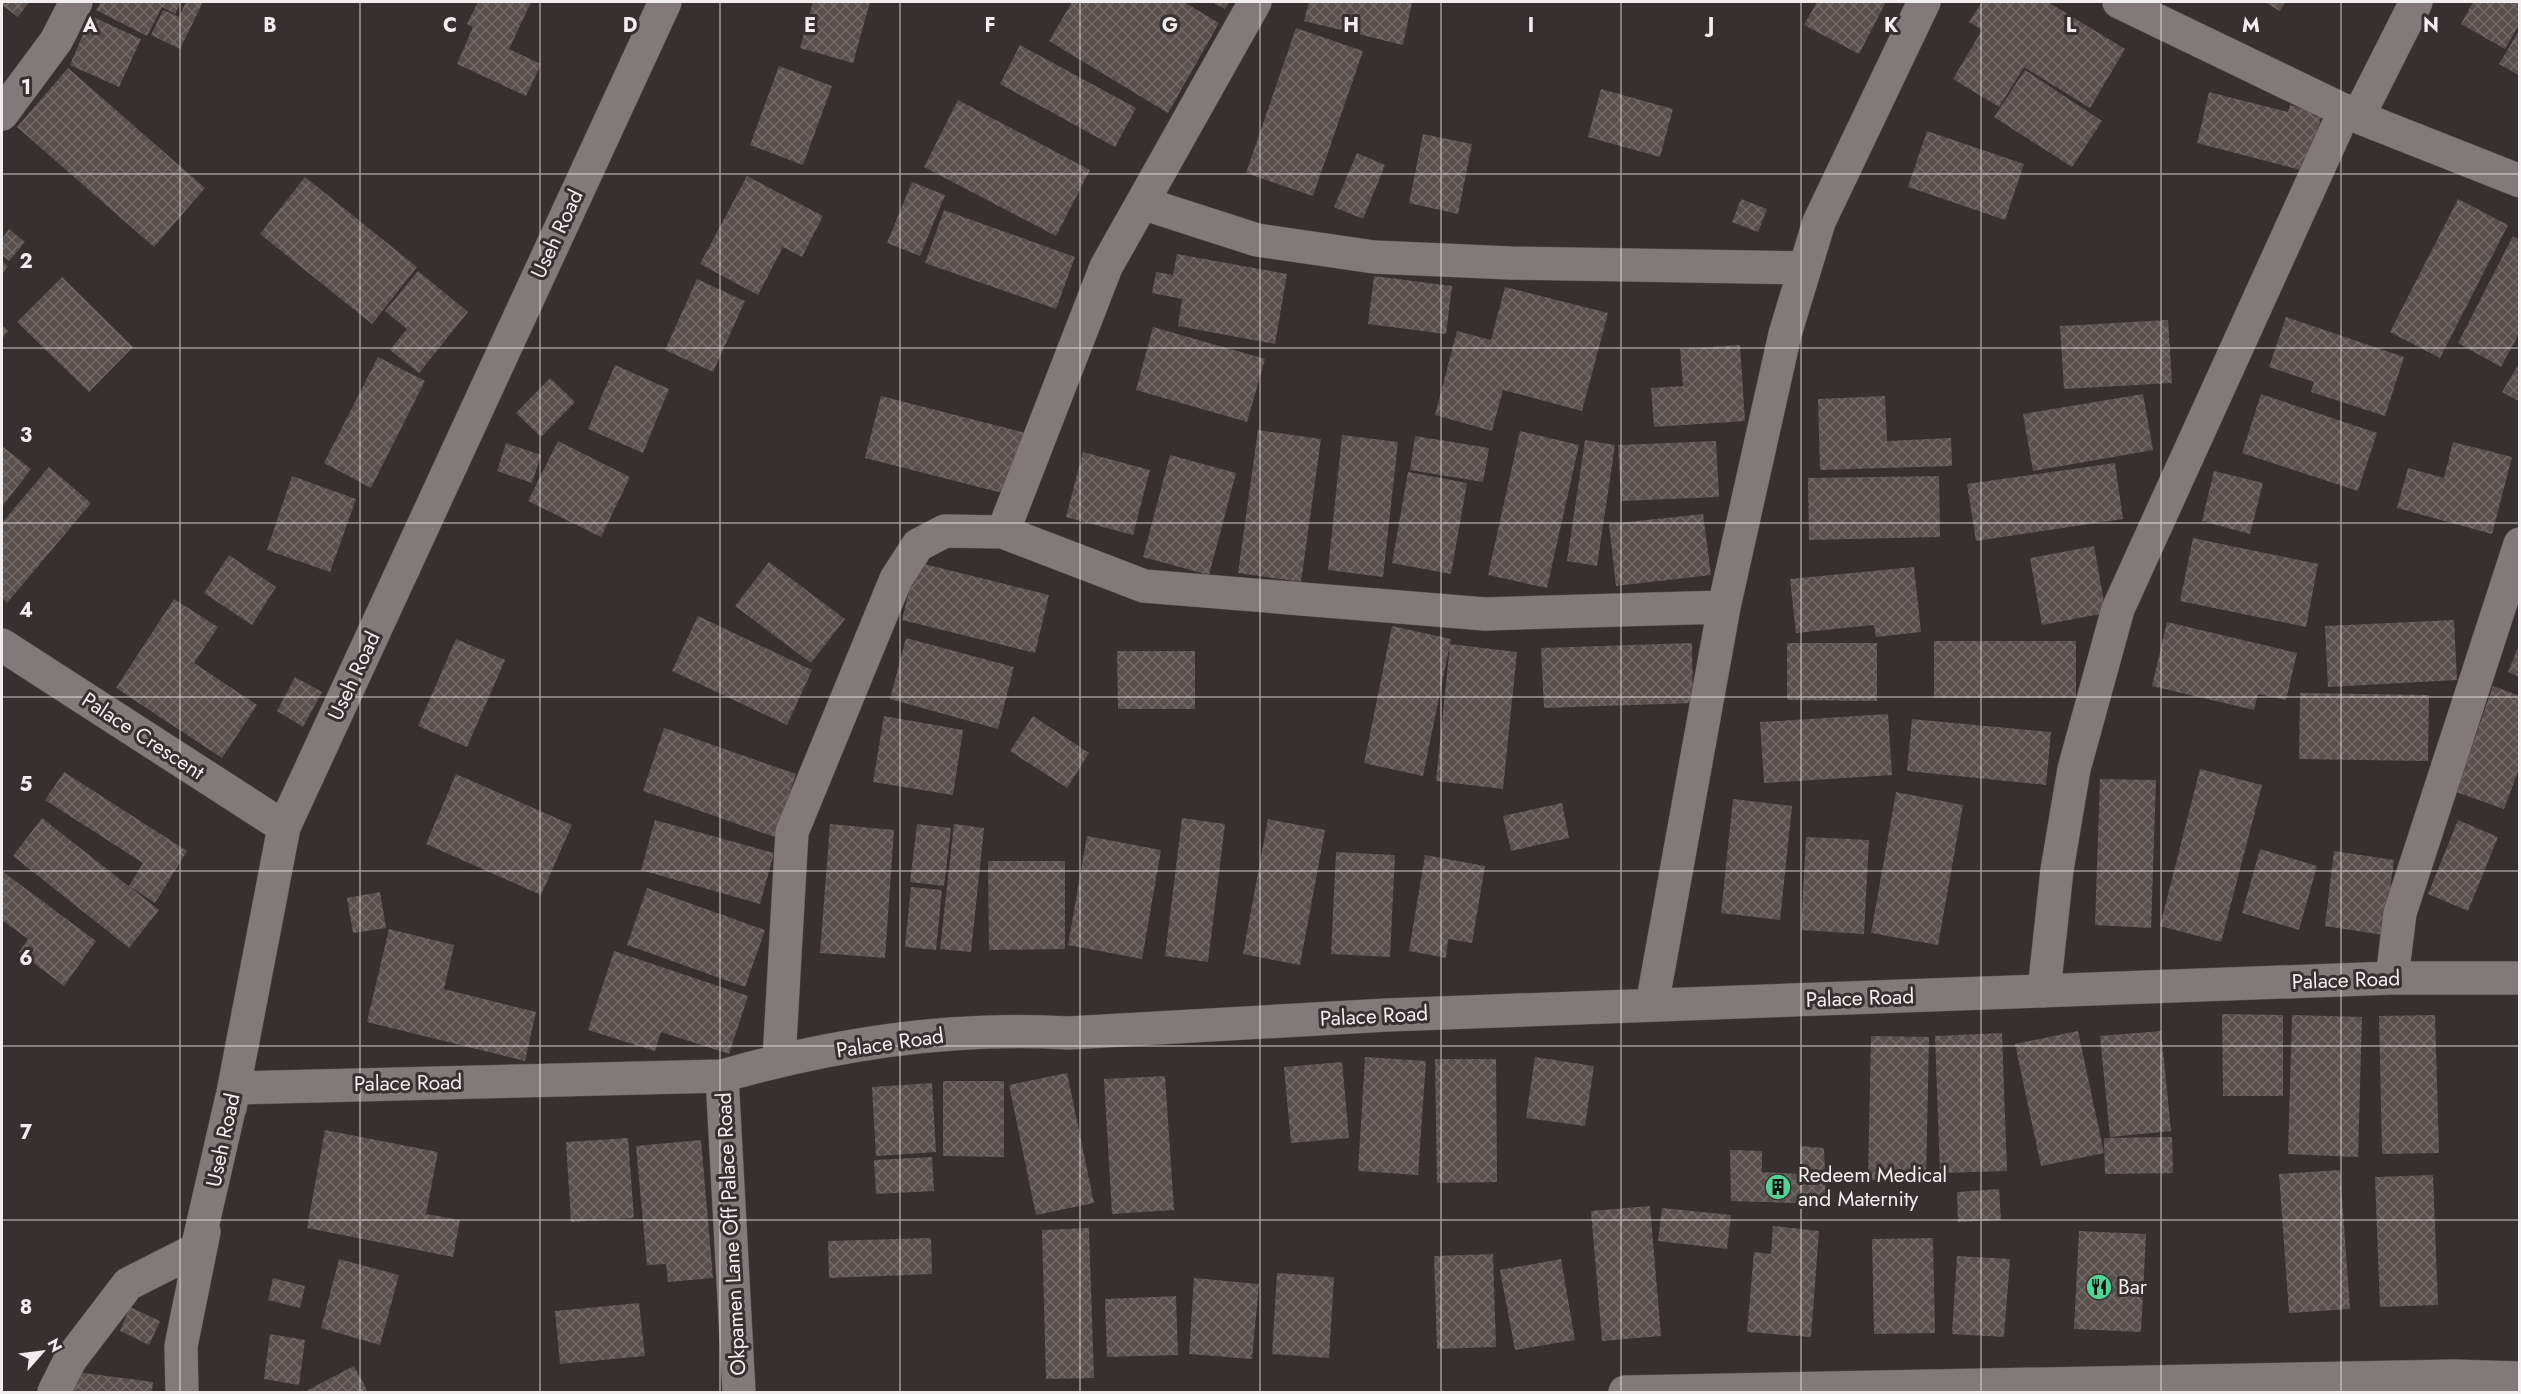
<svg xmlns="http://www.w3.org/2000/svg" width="2521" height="1394" font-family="Jost,sans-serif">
	<defs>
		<pattern id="building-cross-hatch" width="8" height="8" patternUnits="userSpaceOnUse" patternTransform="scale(1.5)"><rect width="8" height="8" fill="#59504e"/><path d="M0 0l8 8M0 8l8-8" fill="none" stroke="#716a68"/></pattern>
	</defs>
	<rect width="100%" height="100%" fill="#373031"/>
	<path fill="url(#building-cross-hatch)" d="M 2,2 L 29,2 L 18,17 L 2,5 Z
		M 101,2 L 181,2 L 175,14 L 162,7 L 147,36 L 96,10 Z
		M 186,2 L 203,2 L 180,49 L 151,35 L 163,10 L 179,17 Z
		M 478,2 L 531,2 L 509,49 L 541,64 L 526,96 L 457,64 L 473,27 L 467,24 Z
		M 813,2 L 870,2 L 853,63 L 800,48 Z
		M 1072,2 L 1184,2 L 1219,23 L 1168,113 L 1049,41 Z
		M 1212,2 L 1229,2 L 1225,9 Z
		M 1309,2 L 1412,2 L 1403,45 L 1304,21 Z
		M 1817,2 L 1886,2 L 1859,54 L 1804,25 Z
		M 1982,2 L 2048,2 L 2125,49 L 2090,108 L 2024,67 L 1999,107 L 1953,79 L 1982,30 L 1969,22 Z
		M 2264,2 L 2285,2 L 2280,11 Z
		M 2473,2 L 2520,2 L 2520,23 L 2505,49 L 2461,24 Z
		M 91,16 L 141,39 L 119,87 L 70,65 Z
		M 1296,28 L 1363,51 L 1313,196 L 1246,173 Z
		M 2520,29 L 2520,76 L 2499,64 Z
		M 1020,45 L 1136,108 L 1115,147 L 1000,84 Z
		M 779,66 L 832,86 L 803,165 L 750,145 Z
		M 68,68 L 205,188 L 154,247 L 17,127 Z
		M 2025,70 L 2102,121 L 2072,167 L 1994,117 Z
		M 1601,89 L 1673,109 L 1660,157 L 1588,137 Z
		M 2209,92 L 2288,112 L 2290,105 L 2322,113 L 2308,172 L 2197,143 Z
		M 958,100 L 1090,170 L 1056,236 L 924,167 Z
		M 1927,131 L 2024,164 L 2005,220 L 1908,187 Z
		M 1423,134 L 1472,144 L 1458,214 L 1409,203 Z
		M 1357,153 L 1385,165 L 1363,219 L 1334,207 Z
		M 747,176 L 823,216 L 802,257 L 783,247 L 758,295 L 700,264 Z
		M 305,177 L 417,267 L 372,324 L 260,234 Z
		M 912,182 L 945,195 L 920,256 L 887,243 Z
		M 1741,199 L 1767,209 L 1758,232 L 1732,222 Z
		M 2458,199 L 2508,225 L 2440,358 L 2390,332 Z
		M 944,210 L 1075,257 L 1056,309 L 925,263 Z
		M 9,229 L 25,242 L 9,261 L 2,255 L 2,239 Z
		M 2513,236 L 2520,240 L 2520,332 L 2501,367 L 2458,343 Z
		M 1177,254 L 1287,274 L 1275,344 L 1178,326 L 1182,299 L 1152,293 L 1156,272 L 1173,275 Z
		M 2,261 L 8,266 L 2,274 Z
		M 418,271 L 468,312 L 419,373 L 390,350 L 407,329 L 385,311 Z
		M 1374,276 L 1452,286 L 1446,334 L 1368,324 Z
		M 62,277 L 133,347 L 89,392 L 17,322 Z
		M 697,279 L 745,301 L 713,372 L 665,350 Z
		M 1505,287 L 1608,313 L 1582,411 L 1503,390 L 1492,431 L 1435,415 L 1457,331 L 1491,340 Z
		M 2286,317 L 2404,357 L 2385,416 L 2311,392 L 2314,382 L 2269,367 Z
		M 2168,320 L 2172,383 L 2064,389 L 2060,326 Z
		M 2,325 L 8,331 L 2,339 Z
		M 1153,327 L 1265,359 L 1247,422 L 1136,390 Z
		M 1740,345 L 1745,421 L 1654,427 L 1651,388 L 1683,386 L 1680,349 Z
		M 378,357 L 425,381 L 371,488 L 324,463 Z
		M 2520,362 L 2520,402 L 2502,392 Z
		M 615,365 L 669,389 L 643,453 L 588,429 Z
		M 550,378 L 575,402 L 541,437 L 516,413 Z
		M 2143,394 L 2153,450 L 2033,471 L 2023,414 Z
		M 2261,394 L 2377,433 L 2358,491 L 2242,453 Z
		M 881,396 L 1030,434 L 1014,496 L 865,458 Z
		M 1885,396 L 1887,441 L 1951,438 L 1952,466 L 1820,470 L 1818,399 Z
		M 1258,430 L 1321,439 L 1301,582 L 1238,573 Z
		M 1520,431 L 1579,445 L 1547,588 L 1488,575 Z
		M 1342,435 L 1398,442 L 1383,577 L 1328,570 Z
		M 1415,436 L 1489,448 L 1483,482 L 1410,470 Z
		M 1585,440 L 1615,445 L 1597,566 L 1567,561 Z
		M 558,441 L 630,477 L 601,537 L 528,501 Z
		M 1716,441 L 1719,497 L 1621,501 L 1618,445 Z
		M 2453,442 L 2512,457 L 2492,534 L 2397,508 L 2408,468 L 2444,478 Z
		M 506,443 L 541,455 L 532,483 L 497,471 Z
		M 2,446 L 31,469 L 2,507 Z
		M 1083,452 L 1150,470 L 1133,535 L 1066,517 Z
		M 1170,455 L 1236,473 L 1209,575 L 1143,557 Z
		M 2115,463 L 2123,519 L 1976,541 L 1967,484 Z
		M 49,467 L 91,503 L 7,603 L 2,598 L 2,523 Z
		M 2214,471 L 2263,483 L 2250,534 L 2202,521 Z
		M 1408,472 L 1467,483 L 1451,574 L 1392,563 Z
		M 292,476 L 356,499 L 330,572 L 267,550 Z
		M 1939,476 L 1940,537 L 1809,540 L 1808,478 Z
		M 1703,514 L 1711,575 L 1616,586 L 1609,524 Z
		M 2193,538 L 2318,564 L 2306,627 L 2180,601 Z
		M 2094,546 L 2106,613 L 2042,625 L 2030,558 Z
		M 229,555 L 276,587 L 252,625 L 204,593 Z
		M 769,562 L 845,619 L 811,663 L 735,606 Z
		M 916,562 L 1049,595 L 1035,653 L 902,620 Z
		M 1914,567 L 1921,632 L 1876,637 L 1874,625 L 1796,633 L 1790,579 Z
		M 174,599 L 218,627 L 194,663 L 257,705 L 222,758 L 116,688 Z
		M 698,616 L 812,670 L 787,725 L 672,671 Z
		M 2454,620 L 2457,680 L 2328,687 L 2325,626 Z
		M 2167,622 L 2297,653 L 2286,700 L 2258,694 L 2254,710 L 2152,686 Z
		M 1392,626 L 1451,639 L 1423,776 L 1364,763 Z
		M 906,638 L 1014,667 L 998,729 L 890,699 Z
		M 456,639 L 505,660 L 467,747 L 418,726 Z
		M 1934,641 L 2076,641 L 2076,698 L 1934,698 Z
		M 1692,643 L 1693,703 L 1544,708 L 1541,648 Z
		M 1787,643 L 1877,643 L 1877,701 L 1787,700 Z
		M 2520,643 L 2520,677 L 2508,672 Z
		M 1450,644 L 1517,652 L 1503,789 L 1436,781 Z
		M 1117,651 L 1195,651 L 1195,709 L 1118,709 Z
		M 295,677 L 322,692 L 303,727 L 277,711 Z
		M 2493,686 L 2520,696 L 2520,766 L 2504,809 L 2456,792 Z
		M 2300,693 L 2429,695 L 2428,761 L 2299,759 Z
		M 1888,714 L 1892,775 L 1764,783 L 1760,722 Z
		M 884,716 L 963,730 L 953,795 L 873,782 Z
		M 1033,716 L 1089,753 L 1067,788 L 1010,751 Z
		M 1912,719 L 2051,732 L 2046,785 L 1907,771 Z
		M 664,728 L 796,774 L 775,837 L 643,791 Z
		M 2200,769 L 2262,785 L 2221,942 L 2160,926 Z
		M 64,772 L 187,851 L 155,903 L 129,886 L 143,863 L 45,800 Z
		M 456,774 L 572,825 L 541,895 L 426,844 Z
		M 2100,779 L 2156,780 L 2151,928 L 2095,925 Z
		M 1896,792 L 1963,805 L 1938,945 L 1871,933 Z
		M 1733,799 L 1792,806 L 1780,920 L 1721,913 Z
		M 1562,803 L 1569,838 L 1511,851 L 1503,816 Z
		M 42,818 L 159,910 L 129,948 L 13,856 Z
		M 1182,818 L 1225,824 L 1208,962 L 1165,956 Z
		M 1268,819 L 1325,830 L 1300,965 L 1243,954 Z
		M 655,820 L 774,853 L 760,904 L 641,870 Z
		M 2458,820 L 2498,837 L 2468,911 L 2428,894 Z
		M 830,824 L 894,830 L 885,958 L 820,953 Z
		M 917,824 L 951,828 L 944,886 L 910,882 Z
		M 954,824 L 984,828 L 971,952 L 940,949 Z
		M 1087,836 L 1161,850 L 1142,959 L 1068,945 Z
		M 1806,837 L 1869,840 L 1864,934 L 1801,930 Z
		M 2260,849 L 2317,866 L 2299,930 L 2242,913 Z
		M 2334,851 L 2394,860 L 2384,935 L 2325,926 Z
		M 1336,852 L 1395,855 L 1390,957 L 1331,954 Z
		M 1425,855 L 1485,866 L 1472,943 L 1448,939 L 1446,958 L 1409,951 Z
		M 988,861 L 1065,861 L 1065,949 L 989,950 Z
		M 2,871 L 96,941 L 64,986 L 19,952 L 28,939 L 2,920 Z
		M 911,887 L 942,890 L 936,950 L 905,947 Z
		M 647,888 L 765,930 L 745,987 L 627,945 Z
		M 380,892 L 386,928 L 353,933 L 347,898 Z
		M 389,929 L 454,945 L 444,989 L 536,1012 L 525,1061 L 367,1022 Z
		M 614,951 L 748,996 L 729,1054 L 661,1032 L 655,1051 L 588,1030 Z
		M 2222,1014 L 2283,1015 L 2283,1096 L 2223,1096 Z
		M 2292,1015 L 2362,1017 L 2358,1157 L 2288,1154 Z
		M 2435,1015 L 2439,1153 L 2382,1154 L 2379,1016 Z
		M 2078,1031 L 2104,1153 L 2041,1166 L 2015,1044 Z
		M 2161,1031 L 2171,1131 L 2110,1137 L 2100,1036 Z
		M 2002,1033 L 2007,1171 L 1940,1173 L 1935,1036 Z
		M 1871,1036 L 1929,1037 L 1926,1181 L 1868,1180 Z
		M 1365,1057 L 1426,1061 L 1418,1175 L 1358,1171 Z
		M 1535,1057 L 1594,1066 L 1585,1126 L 1526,1118 Z
		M 1435,1059 L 1496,1059 L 1497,1182 L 1437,1183 Z
		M 1342,1062 L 1349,1138 L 1291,1143 L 1284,1067 Z
		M 1067,1073 L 1094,1203 L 1036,1215 L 1009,1085 Z
		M 1165,1076 L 1174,1210 L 1112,1214 L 1104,1079 Z
		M 943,1081 L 1004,1081 L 1004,1157 L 943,1156 Z
		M 932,1083 L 936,1152 L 876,1156 L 872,1087 Z
		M 325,1130 L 438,1152 L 426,1214 L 460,1220 L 453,1257 L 307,1228 Z
		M 2172,1137 L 2173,1173 L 2105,1174 L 2104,1138 Z
		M 628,1138 L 634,1218 L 571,1222 L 566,1142 Z
		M 701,1140 L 713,1278 L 668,1282 L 666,1264 L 647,1265 L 636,1146 Z
		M 1800,1146 L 1824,1148 L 1826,1204 L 1731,1201 L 1730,1150 L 1762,1151 L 1762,1172 L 1800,1174 Z
		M 932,1157 L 934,1191 L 876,1194 L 874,1160 Z
		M 2340,1170 L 2350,1309 L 2289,1313 L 2279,1174 Z
		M 2433,1175 L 2438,1305 L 2380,1307 L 2375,1177 Z
		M 1999,1189 L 2001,1220 L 1958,1222 L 1957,1192 Z
		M 1650,1206 L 1661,1336 L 1602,1341 L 1591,1211 Z
		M 1662,1208 L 1731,1215 L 1727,1249 L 1658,1241 Z
		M 1773,1226 L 1819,1231 L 1811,1337 L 1747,1332 L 1754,1252 L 1771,1254 Z
		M 1089,1228 L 1094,1378 L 1046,1379 L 1042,1230 Z
		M 2079,1231 L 2146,1234 L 2141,1332 L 2074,1329 Z
		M 931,1238 L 932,1274 L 829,1278 L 828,1241 Z
		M 1933,1238 L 1935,1333 L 1874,1334 L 1872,1239 Z
		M 1493,1254 L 1496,1347 L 1437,1349 L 1434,1256 Z
		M 1957,1256 L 2010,1259 L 2004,1337 L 1952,1334 Z
		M 339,1259 L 399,1275 L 380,1345 L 321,1328 Z
		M 1561,1259 L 1575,1340 L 1515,1350 L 1500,1270 Z
		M 1277,1273 L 1334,1277 L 1329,1358 L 1272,1354 Z
		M 273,1278 L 305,1286 L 300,1308 L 268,1300 Z
		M 1194,1278 L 1259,1284 L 1252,1359 L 1189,1354 Z
		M 1176,1296 L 1178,1355 L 1107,1357 L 1105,1299 Z
		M 639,1303 L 645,1356 L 560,1364 L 555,1311 Z
		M 130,1307 L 160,1321 L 149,1345 L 120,1331 Z
		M 270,1334 L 305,1340 L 299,1385 L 264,1379 Z
		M 354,1366 L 368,1392 L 304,1392 Z
		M 76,1372 L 153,1382 L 152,1392 L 74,1392 Z"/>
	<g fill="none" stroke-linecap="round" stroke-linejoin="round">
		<g stroke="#564f50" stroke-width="34">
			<path id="street" d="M 1255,2 L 1106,267 L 1003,532 L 1144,586 L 1485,614 L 1724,607
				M 2119,2 L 2358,117 L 2520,181
				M 2,114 L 56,41 L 76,2
				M 2358,117 L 2416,2
				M 1142,203 L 1257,240 L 1374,257 L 1511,263 L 1805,268
				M 2,645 L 284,827
				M 2392,978 L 2400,913 L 2520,544
				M 2044,991 L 2057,870 L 2074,769 L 2118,609 L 2345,110
				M 1652,1005 L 1724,607 L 1785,334 L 1819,222 L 1924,2
				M 779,1060 L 792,832 L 896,579 L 918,545 L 945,531 L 1003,532
				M 722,1076 L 739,1392
				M 230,1108 L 284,827 L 665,2
				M 54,1392 L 70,1360 L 128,1284 L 197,1249 L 234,1088 L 722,1076 C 834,1044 952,1026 1069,1033 L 1387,1015 L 2392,978 L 2520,978
				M 182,1392 L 181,1346 L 204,1232
				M 1625,1392 L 2454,1376 L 2520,1378"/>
		</g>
		<use href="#street" stroke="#82797b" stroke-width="33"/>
	</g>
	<path fill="none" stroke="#f2edee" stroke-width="1.5" stroke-opacity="0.55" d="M 180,2 L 180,1392M 360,2 L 360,1392M 540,2 L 540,1392M 720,2 L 720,1392M 900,2 L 900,1392M 1080,2 L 1080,1392M 1260,2 L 1260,1392M 1441,2 L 1441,1392M 1621,2 L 1621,1392M 1801,2 L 1801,1392M 1981,2 L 1981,1392M 2161,2 L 2161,1392M 2341,2 L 2341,1392M 2,174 L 2520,174M 2,348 L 2520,348M 2,523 L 2520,523M 2,697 L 2520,697M 2,871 L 2520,871M 2,1046 L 2520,1046M 2,1220 L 2520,1220"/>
	<defs>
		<g id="building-disc" transform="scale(1.35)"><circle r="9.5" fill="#53d396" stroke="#373031"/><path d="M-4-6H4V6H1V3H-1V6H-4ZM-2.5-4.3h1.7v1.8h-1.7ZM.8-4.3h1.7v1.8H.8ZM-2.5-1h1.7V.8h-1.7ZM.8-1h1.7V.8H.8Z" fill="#111"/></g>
		<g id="restaurant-disc" transform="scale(1.35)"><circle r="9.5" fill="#53d396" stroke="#373031"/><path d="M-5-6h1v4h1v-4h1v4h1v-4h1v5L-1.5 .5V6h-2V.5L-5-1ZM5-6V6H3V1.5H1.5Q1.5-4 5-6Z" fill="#111"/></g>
	</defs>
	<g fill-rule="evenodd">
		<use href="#building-disc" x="1778" y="1187"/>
		<use href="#restaurant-disc" x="2099" y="1287"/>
	</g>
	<g text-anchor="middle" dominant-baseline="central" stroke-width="6" stroke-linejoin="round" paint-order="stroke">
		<g font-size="21" fill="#f2edee" stroke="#373031">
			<text transform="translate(557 234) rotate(-65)">Useh Road</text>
			<text transform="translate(354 676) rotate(-65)">Useh Road</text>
			<text transform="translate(143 736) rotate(33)">Palace Crescent</text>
			<text transform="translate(2346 980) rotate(-2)">Palace Road</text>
			<text transform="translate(1860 998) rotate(-2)">Palace Road</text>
			<text transform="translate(1374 1016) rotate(-3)">Palace Road</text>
			<text transform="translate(890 1043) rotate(-8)">Palace Road</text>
			<text transform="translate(408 1083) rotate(-1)">Palace Road</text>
			<text transform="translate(223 1140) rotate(-78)">Useh Road</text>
			<text transform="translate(731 1234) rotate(-93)">Okpamen Lane Off Palace Road</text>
		</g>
		<g font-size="21" fill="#f2edee" stroke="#373031" text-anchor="start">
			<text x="1798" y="1175">Redeem Medical<tspan x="1798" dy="24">and Maternity</tspan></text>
			<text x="2118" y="1287">Bar</text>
		</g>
	</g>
	<g font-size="20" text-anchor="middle" font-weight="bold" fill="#f2edee" stroke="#373031" stroke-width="6" stroke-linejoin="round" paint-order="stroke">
		<text x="90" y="32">A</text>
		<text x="270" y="32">B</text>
		<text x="450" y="32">C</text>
		<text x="630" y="32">D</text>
		<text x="810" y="32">E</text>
		<text x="990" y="32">F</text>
		<text x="1170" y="32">G</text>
		<text x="1351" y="32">H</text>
		<text x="1531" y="32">I</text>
		<text x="1711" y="32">J</text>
		<text x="1891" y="32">K</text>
		<text x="2071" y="32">L</text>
		<text x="2251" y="32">M</text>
		<text x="2431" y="32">N</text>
		<text x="26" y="94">1</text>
		<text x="26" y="268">2</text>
		<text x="26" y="442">3</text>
		<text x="26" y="617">4</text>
		<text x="26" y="791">5</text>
		<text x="26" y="965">6</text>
		<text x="26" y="1139">7</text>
		<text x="26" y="1314">8</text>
	</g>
	<rect width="2521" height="1394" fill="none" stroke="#f2edee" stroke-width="6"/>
	<g transform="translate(42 1352) rotate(62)" stroke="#373031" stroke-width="4.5" paint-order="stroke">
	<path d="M0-4.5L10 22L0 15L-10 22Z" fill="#f2edee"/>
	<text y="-9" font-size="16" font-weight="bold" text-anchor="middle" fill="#f2edee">N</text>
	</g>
</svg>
